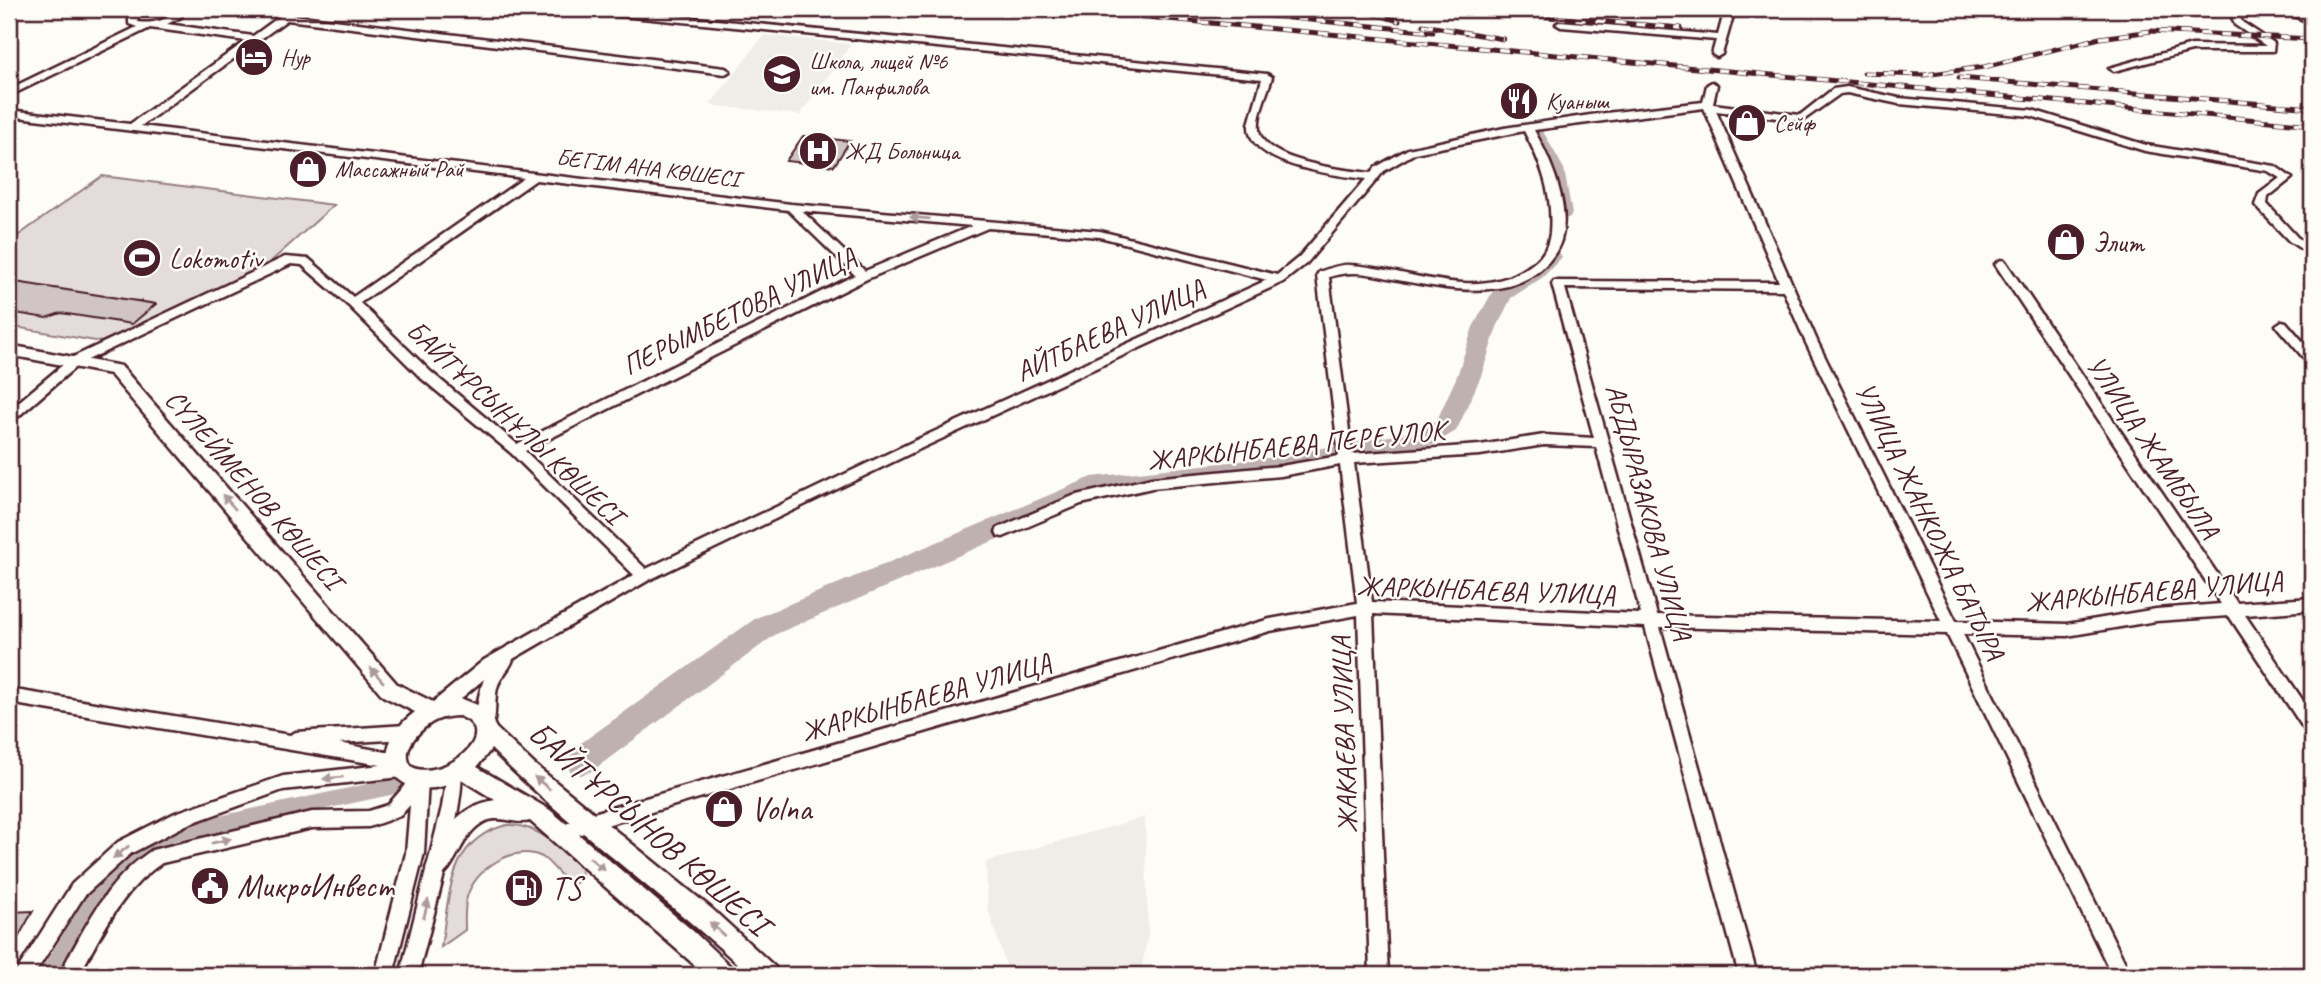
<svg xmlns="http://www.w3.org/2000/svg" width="2321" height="984" font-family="Caveat,sans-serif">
	<rect width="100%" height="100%" fill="#fdfcf7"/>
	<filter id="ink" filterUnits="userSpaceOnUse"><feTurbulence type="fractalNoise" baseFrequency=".0143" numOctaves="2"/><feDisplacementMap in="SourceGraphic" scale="14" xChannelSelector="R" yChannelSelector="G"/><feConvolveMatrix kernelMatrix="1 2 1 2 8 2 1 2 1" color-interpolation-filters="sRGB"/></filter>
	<g filter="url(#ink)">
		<path fill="#f0ece8" d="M 764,35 L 851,44 L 800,115 L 710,105 Z
			M 1145,817 L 1148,936 L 1140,975 L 1009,975 L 988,909 L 986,862 Z"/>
		<path fill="#e3dcda" stroke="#967e82" stroke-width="2" d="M 102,176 L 334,205 L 258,273 L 101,342 L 9,326 L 9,242 Z
			M 507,825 C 537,823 562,849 581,869 L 582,878 L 576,883 C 562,883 554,864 542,857 C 514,843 475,869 467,897 C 464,907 465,919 465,930 L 441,947 C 450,896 447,839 507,825 Z"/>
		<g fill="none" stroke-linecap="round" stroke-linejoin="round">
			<path fill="#c0b1b1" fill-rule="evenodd" d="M 395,778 L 401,781 L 403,786 L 401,791 L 395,794 L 176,841 L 138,861 L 123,872 L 110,889 L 58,975 L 38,975 L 98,877 L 111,860 L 126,849 L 173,826 Z"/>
			<path fill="#c0b1b1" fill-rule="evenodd" d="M 1533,124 L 1540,126 L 1564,169 L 1572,214 L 1569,218 L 1555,218 L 1552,214 L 1544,169 L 1523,130 Z
				M 1551,250 L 1559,252 L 1562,257 L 1543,277 L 1511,298 L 1497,327 L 1481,376 L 1459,425 L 1456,431 L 1432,445 L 1267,476 L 1105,493 L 776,634 L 592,771 L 581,775 L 570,771 L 565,761 L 570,751 L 756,618 L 1092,477 L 1267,458 L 1417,431 L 1437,420 L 1457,376 L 1473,327 L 1494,289 L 1527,267 L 1543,252 Z"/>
		</g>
		<path fill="#d0c5c4" stroke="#4a1f2b" stroke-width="2" d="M 803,136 L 850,141 L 834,166 L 786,161 Z
			M 9,281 L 156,304 L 132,324 L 61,313 L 46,318 L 9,312 Z
			M 33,911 L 9,954 L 9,912 Z"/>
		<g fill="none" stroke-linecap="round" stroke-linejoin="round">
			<g stroke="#4a1f2b" stroke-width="5">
				<path id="minor" d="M 90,9 L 150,9 L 137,18 L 138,22 C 152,24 162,21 174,14 L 176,9 L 184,9 L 181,17 L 167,24 L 253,36 L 290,9 L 300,9 L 293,15 L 725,68 L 730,71 L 725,74 L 287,20 L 141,126 L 791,204 L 1100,231 L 1277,275 L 1299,257 L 1366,179 C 1336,175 1246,166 1249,124 L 1262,79 L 580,12 L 575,9 L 605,9 L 1267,74 L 1272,77 C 1268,93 1257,113 1259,130 C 1263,162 1345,170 1371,173 L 1376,167 L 1408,149 L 1504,128 L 1597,114 L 1703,102 L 1707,85 L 1712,82 L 1717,85 L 1713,104 L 1800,115 L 1833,89 L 1847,87 L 1899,98 L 2032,110 L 2146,145 L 2275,166 L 2292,178 L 2268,197 L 2267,204 L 2297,237 L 2312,248 L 2312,256 L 2289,241 L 2255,205 L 2259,194 L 2280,178 L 2268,171 L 2145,151 L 2031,116 L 1899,104 L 1847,93 L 1840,94 L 1802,121 L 1716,111 L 1818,343 L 1956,621 L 2067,624 L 2156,609 L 2221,604 L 1995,264 L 2001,260 L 2005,261 L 2237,603 L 2312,598 L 2312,610 L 2245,615 L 2312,714 L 2312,734 L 2306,732 L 2229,616 L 2156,621 L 2067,636 L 1963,634 L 2131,975 L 2112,975 L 1947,634 L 1660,627 L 1757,975 L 1739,975 L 1645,627 L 1373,614 L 1388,975 L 1370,975 L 1358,615 L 1270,631 L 593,829 L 562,842 L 556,840 L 553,834 L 556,828 L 590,814 L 1270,619 L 1357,603 L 1340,465 L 1281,476 L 1152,488 L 1081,504 L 1003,537 L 998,536 L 996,532 L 998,528 L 1073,496 L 1152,478 L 1281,466 L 1339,456 L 1317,275 L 1319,272 C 1329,269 1339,264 1350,265 C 1407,268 1475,303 1528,267 C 1541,259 1548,249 1550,233 C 1553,194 1542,165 1524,131 L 1415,153 L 1384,171 L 1307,263 L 1283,282 L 926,446 L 649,580 L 513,659 C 510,670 500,676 497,688 C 494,701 497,716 492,728 L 486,730 L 480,728 C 474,714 479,693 484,679 L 439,717 L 433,719 L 427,717 L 425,712 L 427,707 L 484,660 L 634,575 L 511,453 L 421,378 L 349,306 L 302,265 L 291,264 L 79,364 L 14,420 L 9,422 L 9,410 L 71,358 L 285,257 L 309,259 L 353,297 L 524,178 L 9,116 L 9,110 L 130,124 L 246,41 L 150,28 L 9,96 L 9,89 L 137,27 L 129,24 L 129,15 L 95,12 ZM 1704,108 L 1779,282 L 1554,281 L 1552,284 L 1594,438 L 1544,435 L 1480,445 L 1352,454 L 1329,277 C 1355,268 1377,276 1403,281 C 1452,290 1519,303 1553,256 C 1579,222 1552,162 1534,130 ZM 536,180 L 788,210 L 855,275 L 517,444 L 431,372 L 360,303 ZM 802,211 L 972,226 L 865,271 ZM 988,228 L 1100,237 L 1267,280 L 916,440 L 646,569 L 525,451 L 867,279 ZM 1565,288 L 1783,290 L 1806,343 L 1941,621 L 1657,615 ZM 1544,445 L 1596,447 L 1641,614 L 1372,602 L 1354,463 L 1480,455 Z
					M 1725,9 L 1735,9 L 1722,54 L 1717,57 L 1712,54 L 1716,40 L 1561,27 L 1556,24 L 1561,21 L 1718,35 Z
					M 2229,9 L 2237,9 L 2242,22 L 2274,43 L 2273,51 L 2192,51 L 2114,71 L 2109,68 L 2192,45 L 2266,46 L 2235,25 Z
					M 2274,9 L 2287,9 L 2312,17 L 2312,23 Z
					M 2282,321 L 2286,322 L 2312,352 L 2312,364 L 2308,363 L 2278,328 L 2276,325 Z
					M 9,689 L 290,735 L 296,732 L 406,725 L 412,727 L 414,732 L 412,737 L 406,739 L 339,743 L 402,755 L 404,760 L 403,763 L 407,765 L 409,770 L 407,775 L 401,777 L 283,790 L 186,825 L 130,854 L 84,896 L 34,975 L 14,975 L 72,884 L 118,842 L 175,813 L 283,776 L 381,765 L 9,703 Z
					M 454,766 L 460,768 C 470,789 426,942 418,975 L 400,975 L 442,807 L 448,768 Z
					M 420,773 L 426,775 L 428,780 L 424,853 L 393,975 L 375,975 L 406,853 L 410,805 L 400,816 L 369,827 L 312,828 L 162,863 C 121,890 102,934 79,975 L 60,975 C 64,964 71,953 77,942 C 97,905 117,873 152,850 L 312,812 L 369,811 L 388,805 L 414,775 Z"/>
			</g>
			<g stroke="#4a1f2b" stroke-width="5">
				<path id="major" d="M 9,345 L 121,366 L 397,684 L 435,703 L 460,698 L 485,708 L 496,728 L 535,765 L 712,909 L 775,967 L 779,975 L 750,975 C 666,897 572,830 491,749 L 477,767 L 550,810 L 693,931 L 731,967 L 735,975 L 706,975 L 530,821 C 516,825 501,815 486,821 C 460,832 457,871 437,878 L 429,875 L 426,868 C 440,835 457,806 495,800 L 461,779 C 400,811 357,755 415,712 L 383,696 L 110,374 L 9,355 ZM 459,716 C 505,733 442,782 412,767 C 398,750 422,726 437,720 C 444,717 452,716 459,716 Z"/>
			</g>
			<use href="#minor" fill="#fdfcf7" fill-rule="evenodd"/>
			<use href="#major" fill="#fdfcf7" fill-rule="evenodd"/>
			<g stroke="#4a1f2b" stroke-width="5">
				<path id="rail" d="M 1060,9 L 2312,125
					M 1197,9 L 1433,32
					M 1358,9 L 1399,21
					M 1456,9 L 1681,28
					M 1423,25 L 1503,39
					M 1864,73 L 1924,75 L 1984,67 L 2100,38 L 2151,31 L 2312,39
					M 1959,78 L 2312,108"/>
			</g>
			<use href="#rail" stroke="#fdfcf7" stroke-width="3.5" stroke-dasharray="10" stroke-linecap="butt"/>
		</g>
		<defs><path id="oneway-solid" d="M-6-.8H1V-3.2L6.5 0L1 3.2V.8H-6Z" transform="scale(1.75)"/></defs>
		<g fill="#ac999b">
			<use href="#oneway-solid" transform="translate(920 218) rotate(-175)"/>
			<use href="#oneway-solid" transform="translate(229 502) rotate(-131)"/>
			<use href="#oneway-solid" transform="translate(377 675) rotate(-131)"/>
			<use href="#oneway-solid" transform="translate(333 778) rotate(174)"/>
			<use href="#oneway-solid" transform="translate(542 783) rotate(-141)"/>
			<use href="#oneway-solid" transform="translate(221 841) rotate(-13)"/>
			<use href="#oneway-solid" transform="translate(121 852) rotate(142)"/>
			<use href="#oneway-solid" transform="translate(597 864) rotate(40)"/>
			<use href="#oneway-solid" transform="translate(426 909) rotate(-76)"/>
			<use href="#oneway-solid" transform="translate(717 929) rotate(-137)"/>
		</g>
	</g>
	<defs>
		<g id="hotel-disc" transform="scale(2.0125)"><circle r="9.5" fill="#4a1f2b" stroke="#fdfcf7"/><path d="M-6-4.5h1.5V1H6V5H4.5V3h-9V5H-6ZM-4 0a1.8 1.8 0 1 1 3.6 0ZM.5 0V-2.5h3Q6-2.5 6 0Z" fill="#fff"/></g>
		<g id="school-disc" transform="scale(2.0125)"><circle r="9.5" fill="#4a1f2b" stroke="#fdfcf7"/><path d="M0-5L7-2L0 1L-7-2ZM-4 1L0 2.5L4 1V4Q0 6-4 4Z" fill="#fff"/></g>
		<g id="restaurant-disc" transform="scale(2.0125)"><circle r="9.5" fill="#4a1f2b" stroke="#fdfcf7"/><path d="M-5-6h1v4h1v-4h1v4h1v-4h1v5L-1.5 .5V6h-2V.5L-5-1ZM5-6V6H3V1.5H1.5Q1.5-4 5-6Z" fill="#fff"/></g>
		<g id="shop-disc" transform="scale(2.0125)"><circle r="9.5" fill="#4a1f2b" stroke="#fdfcf7"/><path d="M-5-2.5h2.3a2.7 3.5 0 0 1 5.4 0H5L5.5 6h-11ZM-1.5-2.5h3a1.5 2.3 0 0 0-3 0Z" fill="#fff"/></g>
		<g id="hospital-disc" transform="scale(2.0125)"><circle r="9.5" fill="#4a1f2b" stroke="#fdfcf7"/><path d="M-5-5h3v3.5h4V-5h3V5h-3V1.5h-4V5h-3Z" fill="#fff"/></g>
		<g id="stadium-disc" transform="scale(2.0125)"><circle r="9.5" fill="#4a1f2b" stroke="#fdfcf7"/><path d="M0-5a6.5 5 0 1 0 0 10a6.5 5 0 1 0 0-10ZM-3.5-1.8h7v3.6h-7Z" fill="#fff"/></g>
		<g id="civic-disc" transform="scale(2.0125)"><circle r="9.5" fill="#4a1f2b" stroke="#fdfcf7"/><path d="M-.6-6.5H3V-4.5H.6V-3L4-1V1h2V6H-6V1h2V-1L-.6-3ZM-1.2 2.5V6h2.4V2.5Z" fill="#fff"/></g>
		<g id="fuel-disc" transform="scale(2.0125)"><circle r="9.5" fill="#4a1f2b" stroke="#fdfcf7"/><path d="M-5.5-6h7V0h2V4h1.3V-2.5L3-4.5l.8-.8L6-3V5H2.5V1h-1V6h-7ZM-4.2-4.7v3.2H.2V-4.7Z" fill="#fff"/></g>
	</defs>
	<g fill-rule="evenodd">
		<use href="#hotel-disc" x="254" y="57"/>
		<use href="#school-disc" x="782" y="74"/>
		<use href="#restaurant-disc" x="1519" y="101"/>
		<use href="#shop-disc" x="1747" y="123"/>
		<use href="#hospital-disc" x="818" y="151"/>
		<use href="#shop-disc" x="308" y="169"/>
		<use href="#shop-disc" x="2066" y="242"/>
		<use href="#stadium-disc" x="142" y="258"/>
		<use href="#shop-disc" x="724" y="809"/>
		<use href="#civic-disc" x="210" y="886"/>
		<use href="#fuel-disc" x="524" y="888"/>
	</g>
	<g text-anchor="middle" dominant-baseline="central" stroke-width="5" stroke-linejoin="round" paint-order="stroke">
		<g font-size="23" fill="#4a1f2b" stroke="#fdfcf7" text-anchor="start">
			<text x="281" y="57">Нур</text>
			<text x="809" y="61">Школа, лицей №6<tspan x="809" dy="26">им. Панфилова</tspan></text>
			<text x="1546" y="101">Куаныш</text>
			<text x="1774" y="123">Сейф</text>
			<text x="845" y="151">ЖД Больница</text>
			<text x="335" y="169">Массажный Рай</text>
		</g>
		<g font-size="23" fill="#4a1f2b" stroke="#fdfcf7">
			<text transform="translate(648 168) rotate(7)">БЕГІМ АНА КӨШЕСІ</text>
		</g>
		<g font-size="28" fill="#4a1f2b" stroke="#fdfcf7" text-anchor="start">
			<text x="2093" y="242">Элит</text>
			<text x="169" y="258">Lokomotiv</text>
		</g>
		<g font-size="28" fill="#4a1f2b" stroke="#fdfcf7">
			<text transform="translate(739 311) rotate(-26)">ПЕРЫМБЕТОВА УЛИЦА</text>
			<text transform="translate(1110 330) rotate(-25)">АЙТБАЕВА УЛИЦА</text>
			<text transform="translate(515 422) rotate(43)">БАЙТҰРСЫНҰЛЫ КӨШЕСІ</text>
			<text transform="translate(1296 445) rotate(-6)">ЖАРКЫНБАЕВА ПЕРЕУЛОК</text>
			<text transform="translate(2153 447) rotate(56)">УЛИЦА ЖАМБЫЛА</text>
			<text transform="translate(254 489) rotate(49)">СҮЛЕЙМЕНОВ КӨШЕСІ</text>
			<text transform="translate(1649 512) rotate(75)">АБДЫРАЗАКОВА УЛИЦА</text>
			<text transform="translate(1930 521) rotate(64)">УЛИЦА ЖАНКОЖА БАТЫРА</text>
			<text transform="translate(1486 590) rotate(2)">ЖАРКЫНБАЕВА УЛИЦА</text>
			<text transform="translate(2154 591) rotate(-5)">ЖАРКЫНБАЕВА УЛИЦА</text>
			<text transform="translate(926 697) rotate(-16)">ЖАРКЫНБАЕВА УЛИЦА</text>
			<text transform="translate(1344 735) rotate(-92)">ЖАКАЕВА УЛИЦА</text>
		</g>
		<g font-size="33" fill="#4a1f2b" stroke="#fdfcf7" text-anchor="start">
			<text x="751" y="809">Volna</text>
			<text x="237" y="886">МикроИнвест</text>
			<text x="551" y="888">TS</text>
		</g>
		<g font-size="33" fill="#4a1f2b" stroke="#fdfcf7">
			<text transform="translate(649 828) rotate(41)">БАЙТҰРСЫНОВ КӨШЕСІ</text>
		</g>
	</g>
	<rect width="2321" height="984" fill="none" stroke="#fdfcf7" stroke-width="35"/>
	<rect x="18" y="18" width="2286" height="949" fill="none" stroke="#4a1f2b" stroke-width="2.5" filter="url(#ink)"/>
</svg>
